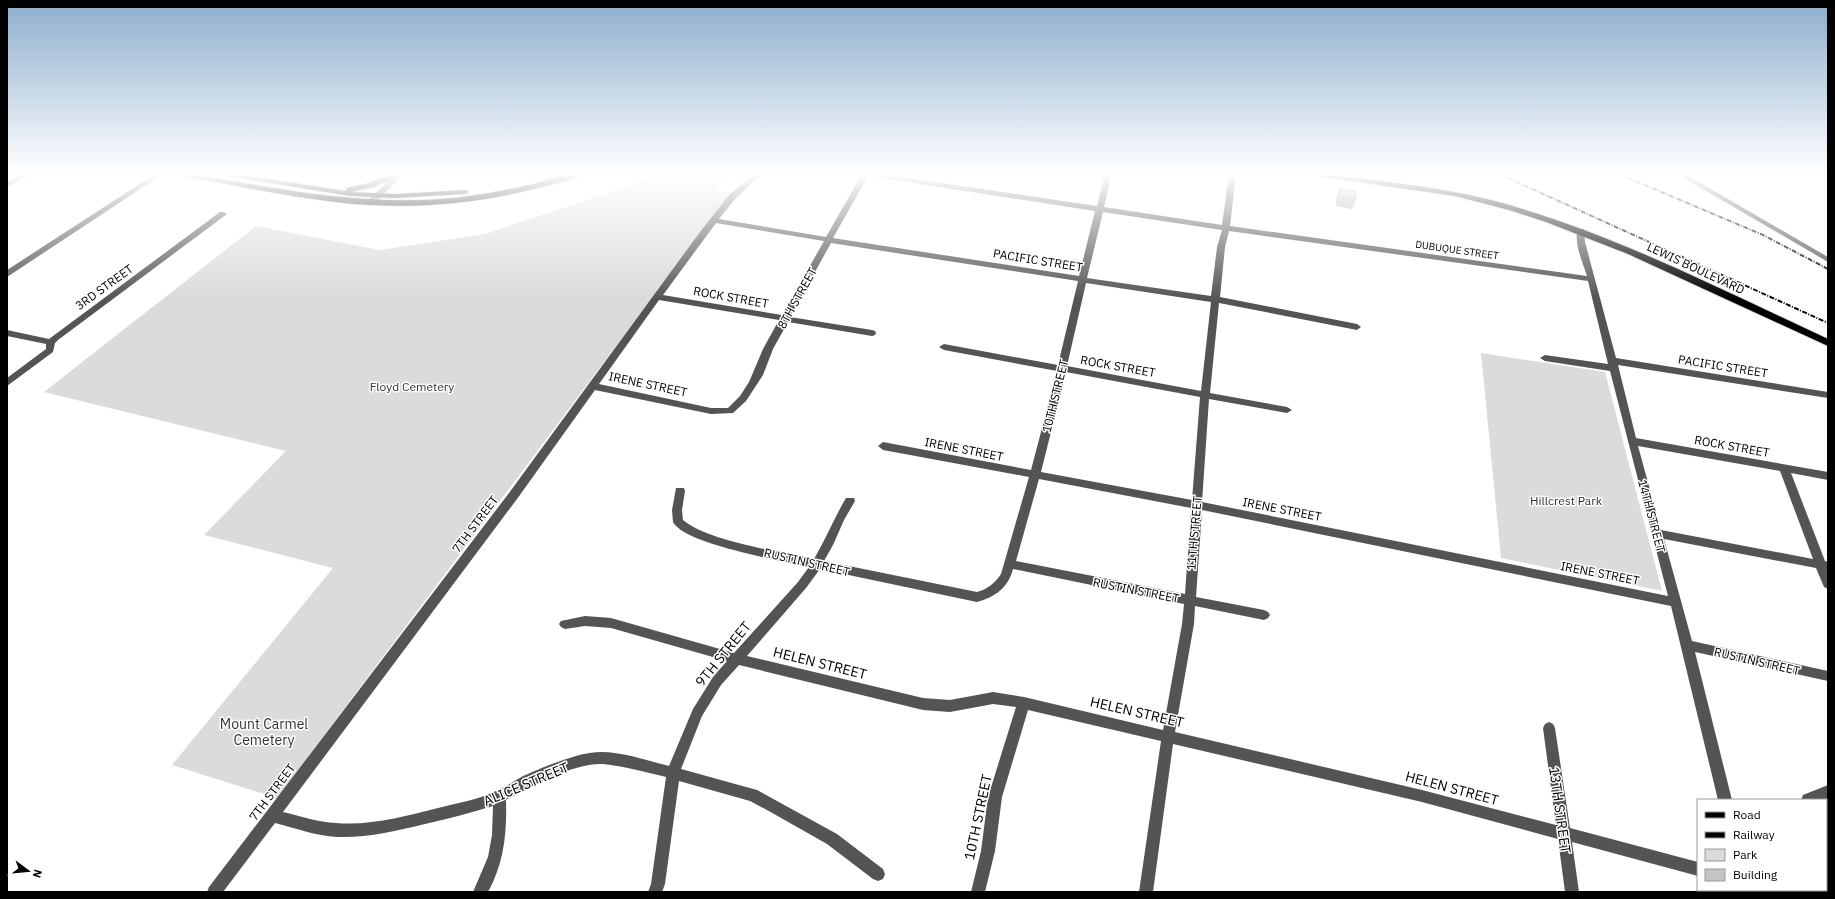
<svg xmlns="http://www.w3.org/2000/svg" width="1835" height="899" font-family="'IBM Plex Sans',sans-serif">
	<rect width="100%" height="100%" fill="#fff"/>
	<path fill="#dbdbdb" d="M 656,174 L 727,174 L 714,190 L 731,193 L 277,798 L 172,765 L 333,568 L 204,535 L 286,451 L 44,392 L 256,226 L 380,250 L 485,234 L 611,192 Z
		M 1481,353 L 1605,372 L 1662,591 L 1501,558 Z"/>
	<g fill="none" stroke-linecap="round" stroke-linejoin="round">
		<g stroke="#dbdbdb" stroke-width="2">
			<path id="major" d="M 178,174 L 192,174 C 275,188 356,205 441,199 C 469,197 497,192 524,186 C 541,183 567,171 583,174 C 576,180 544,186 534,189 C 469,205 401,210 335,202 C 283,196 233,185 182,176 Z
				M 222,174 L 237,174 L 346,191 L 346,188 L 369,183 L 391,174 L 399,174 L 399,176 L 374,187 L 351,192 L 395,194 L 465,190 L 469,192 L 465,194 L 395,198 L 351,196 L 226,176 Z
				M 1312,174 L 1328,174 C 1391,183 1455,188 1516,207 C 1624,239 1726,292 1828,339 L 1828,346 L 1628,254 L 1546,222 L 1509,210 L 1455,196 L 1316,176 Z"/>
		</g>
		<path fill="#545454" fill-rule="evenodd" d="M 22,174 L 31,174 L 7,187 L 7,182 Z
			M 155,174 L 163,174 L 7,277 L 7,270 Z
			M 396,174 L 404,174 L 373,205 L 367,205 L 367,201 Z
			M 754,174 L 762,174 L 735,199 L 719,219 L 826,237 L 862,174 L 880,174 L 1097,206 L 1105,174 L 1112,174 L 1104,207 L 1222,225 L 1229,174 L 1236,174 L 1230,226 L 1587,276 C 1583,263 1573,242 1578,229 L 1584,229 L 1585,242 L 1616,358 L 1828,392 L 1828,398 L 1618,365 L 1636,438 L 1828,472 L 1828,480 L 1791,473 L 1825,561 L 1828,562 L 1828,589 L 1824,587 L 1816,568 L 1664,539 L 1692,641 L 1828,671 L 1828,681 L 1695,652 L 1732,800 L 1718,800 L 1671,606 L 1202,510 L 1196,597 L 1264,610 L 1268,612 L 1270,615 L 1268,618 L 1264,620 L 1195,606 L 1194,624 L 1175,732 L 1422,790 L 1556,825 L 1543,728 L 1545,724 L 1549,722 L 1553,724 L 1555,728 L 1570,828 L 1698,862 L 1698,876 L 1572,842 L 1579,892 L 1565,892 L 1558,839 L 1422,802 L 1173,744 L 1153,892 L 1139,892 L 1161,741 L 1028,710 L 1002,797 L 995,851 L 985,892 L 971,892 L 981,851 L 988,797 L 1016,707 L 993,704 L 950,712 L 923,710 L 739,665 L 721,685 L 702,716 L 681,769 L 757,790 L 837,834 L 883,869 L 885,874 L 883,879 L 878,881 L 873,879 L 827,844 L 767,810 L 750,801 L 679,781 L 665,884 L 662,892 L 648,892 L 651,884 L 666,777 C 645,772 624,766 603,764 C 575,762 530,787 506,800 C 507,833 504,863 488,892 L 473,892 L 488,857 L 492,835 L 493,806 C 470,813 448,819 425,824 C 396,831 367,838 337,837 C 316,836 295,828 275,823 L 223,892 L 207,892 L 209,887 L 509,493 L 700,232 L 729,195 ZM 868,176 L 1095,211 L 1079,276 L 833,238 ZM 1103,212 L 1222,230 L 1217,247 L 1211,296 L 1087,278 ZM 716,223 L 824,241 L 782,315 L 663,295 ZM 1229,231 L 1588,281 L 1608,364 L 1545,355 L 1540,358 L 1545,361 L 1610,371 L 1668,596 L 1202,502 L 1209,399 L 1287,413 L 1292,410 L 1287,407 L 1210,393 L 1219,303 L 1357,330 L 1361,327 L 1357,324 L 1220,297 L 1225,247 ZM 831,243 L 1078,281 L 1058,365 L 944,344 L 939,347 L 944,350 L 1057,371 L 1031,470 L 883,442 L 878,446 L 883,450 L 1029,477 L 1001,574 C 995,583 988,589 977,592 L 824,561 L 833,545 L 844,520 L 855,501 L 854,498 L 846,498 C 834,518 826,539 814,559 C 779,551 710,542 683,520 L 682,510 L 685,491 L 684,488 L 676,488 L 672,510 L 673,522 C 684,544 783,561 809,567 L 798,582 L 734,653 L 611,618 L 585,616 L 561,621 L 559,624 L 561,627 L 565,629 L 585,626 L 611,628 L 727,661 L 713,677 L 693,709 L 669,766 C 648,761 624,752 601,752 C 578,752 544,767 523,776 C 514,781 506,787 496,791 C 478,800 457,803 438,808 C 405,816 371,826 336,823 C 318,822 300,816 283,812 L 517,499 L 595,390 L 711,414 L 733,413 L 746,401 L 763,375 L 773,349 L 788,322 L 872,336 L 875,335 L 876,333 L 875,331 L 872,330 L 790,317 ZM 1086,283 L 1211,302 L 1201,391 L 1067,366 ZM 659,300 L 779,320 L 763,349 L 749,382 L 740,396 L 728,408 L 711,408 L 599,384 ZM 1066,372 L 1200,397 L 1192,500 L 1041,472 ZM 1638,446 L 1780,471 L 1813,559 L 1661,530 ZM 1039,479 L 1191,508 L 1185,594 L 1016,561 ZM 820,569 L 977,602 C 995,597 1008,588 1013,569 L 1184,604 L 1182,624 L 1163,730 L 1024,697 L 993,692 L 950,700 L 923,698 L 747,656 L 806,588 Z
			M 1677,174 L 1685,174 L 1828,257 L 1828,262 Z
			M 220,212 L 223,212 L 227,214 L 58,340 L 55,343 L 53,352 L 7,386 L 7,378 L 46,349 L 46,344 L 7,336 L 7,330 L 49,339 Z
			M 1828,785 L 1828,798 L 1823,800 L 1801,800 L 1803,795 Z
			M 1740,890 L 1754,890 L 1754,892 L 1740,892 Z"/>
		<use href="#major" fill="#000" fill-rule="evenodd"/>
		<path stroke="#000" stroke-width="2" stroke-dasharray="5 1.5 1 1.5" stroke-linecap="butt" d="M 1499,174 L 1828,323
			M 1619,174 L 1763,235 L 1828,269"/>
	</g>
	<path fill="#a9a9a9" d="M 1339,189 L 1356,199 L 1352,209 L 1336,206 L 1336,199 Z"/>
	<path fill="#898989" d="M 502,174 L 511,174 L 503,176 Z"/>
	<path fill="#c4c4c4" stroke="#898989" d="M 1339,189 L 1356,192 L 1356,199 L 1339,196 Z"/>
	<linearGradient id="sky" x2="0" y2="1"><stop stop-color="#8cadcc"/><stop offset="0.58" stop-color="#fff"/><stop offset="1" stop-color="#fff" stop-opacity="0"/></linearGradient>
	<rect width="1835" height="299" fill="url(#sky)"/>
	<g text-anchor="middle" dominant-baseline="central" stroke-width="3" stroke-linejoin="round" paint-order="stroke">
		<g font-size="10" fill="#000" stroke="#fff">
			<text transform="translate(1457 250) rotate(8)">DUBUQUE STREET</text>
		</g>
		<g font-size="12" fill="#000" stroke="#fff">
			<text transform="translate(1038 260) rotate(9)">PACIFIC STREET</text>
			<text transform="translate(1696 268) rotate(25)">LEWIS BOULEVARD</text>
			<text transform="translate(104 287) rotate(-36)">3RD STREET</text>
			<text transform="translate(731 297) rotate(10)">ROCK STREET</text>
			<text transform="translate(797 298) rotate(-61)">8TH STREET</text>
			<text transform="translate(1118 366) rotate(10)">ROCK STREET</text>
			<text transform="translate(1723 366) rotate(9)">PACIFIC STREET</text>
			<text transform="translate(648 384) rotate(12)">IRENE STREET</text>
			<text transform="translate(1055 396) rotate(-76)">10TH STREET</text>
			<text transform="translate(1732 446) rotate(10)">ROCK STREET</text>
			<text transform="translate(964 449) rotate(11)">IRENE STREET</text>
			<text transform="translate(1282 509) rotate(11)">IRENE STREET</text>
			<text transform="translate(1652 516) rotate(75)">14TH STREET</text>
			<text transform="translate(475 524) rotate(-53)">7TH STREET</text>
			<text transform="translate(1194 533) rotate(-85)">11TH STREET</text>
			<text transform="translate(807 562) rotate(13)">RUSTIN STREET</text>
			<text transform="translate(1600 573) rotate(11)">IRENE STREET</text>
			<text transform="translate(1136 590) rotate(11)">RUSTIN STREET</text>
			<text transform="translate(1757 661) rotate(13)">RUSTIN STREET</text>
			<text transform="translate(272 792) rotate(-53)">7TH STREET</text>
		</g>
		<g font-size="12" fill="#323232" stroke="#fff">
			<text x="412" y="386">Floyd Cemetery</text>
			<text x="1566" y="500">Hillcrest Park</text>
		</g>
		<g font-size="14" fill="#000" stroke="#fff">
			<text transform="translate(723 654) rotate(-51)">9TH STREET</text>
			<text transform="translate(820 663) rotate(14)">HELEN STREET</text>
			<text transform="translate(1137 712) rotate(13)">HELEN STREET</text>
			<text transform="translate(526 784) rotate(-23)">ALICE STREET</text>
			<text transform="translate(1452 788) rotate(15)">HELEN STREET</text>
			<text transform="translate(1560 810) rotate(82)">13TH STREET</text>
			<text transform="translate(978 817) rotate(-78)">10TH STREET</text>
		</g>
		<g font-size="14" fill="#323232" stroke="#fff">
			<text x="264" y="724">Mount Carmel<tspan x="264" dy="16">Cemetery</tspan></text>
		</g>
	</g>
	<rect width="1835" height="899" fill="none" stroke="#000000" stroke-width="16"/>
	<rect x="1697" y="799" width="130" height="92" fill="#ffffff" stroke="#999999"/>
	<rect x="1705" y="812" width="20" height="6" fill="#000000" stroke="#999999"/>
	<text x="1733" y="819" font-size="12" fill="#000000">Road</text>
	<rect x="1705" y="832" width="20" height="6" fill="#000000" stroke="#999999"/>
	<text x="1733" y="839" font-size="12" fill="#000000">Railway</text>
	<rect x="1705" y="849" width="20" height="12" fill="#dbdbdb" stroke="#999999"/>
	<text x="1733" y="859" font-size="12" fill="#000000">Park</text>
	<rect x="1705" y="869" width="20" height="12" fill="#c4c4c4" stroke="#999999"/>
	<text x="1733" y="879" font-size="12" fill="#000000">Building</text>
	<g transform="translate(28 871) rotate(106)" stroke="#ffffff" stroke-width="3" paint-order="stroke">
	<path d="M0-3L7 15L0 10L-7 15Z" fill="#000000"/>
	<text y="-6" font-size="11" font-weight="bold" text-anchor="middle" fill="#000000">N</text>
	</g>
</svg>
